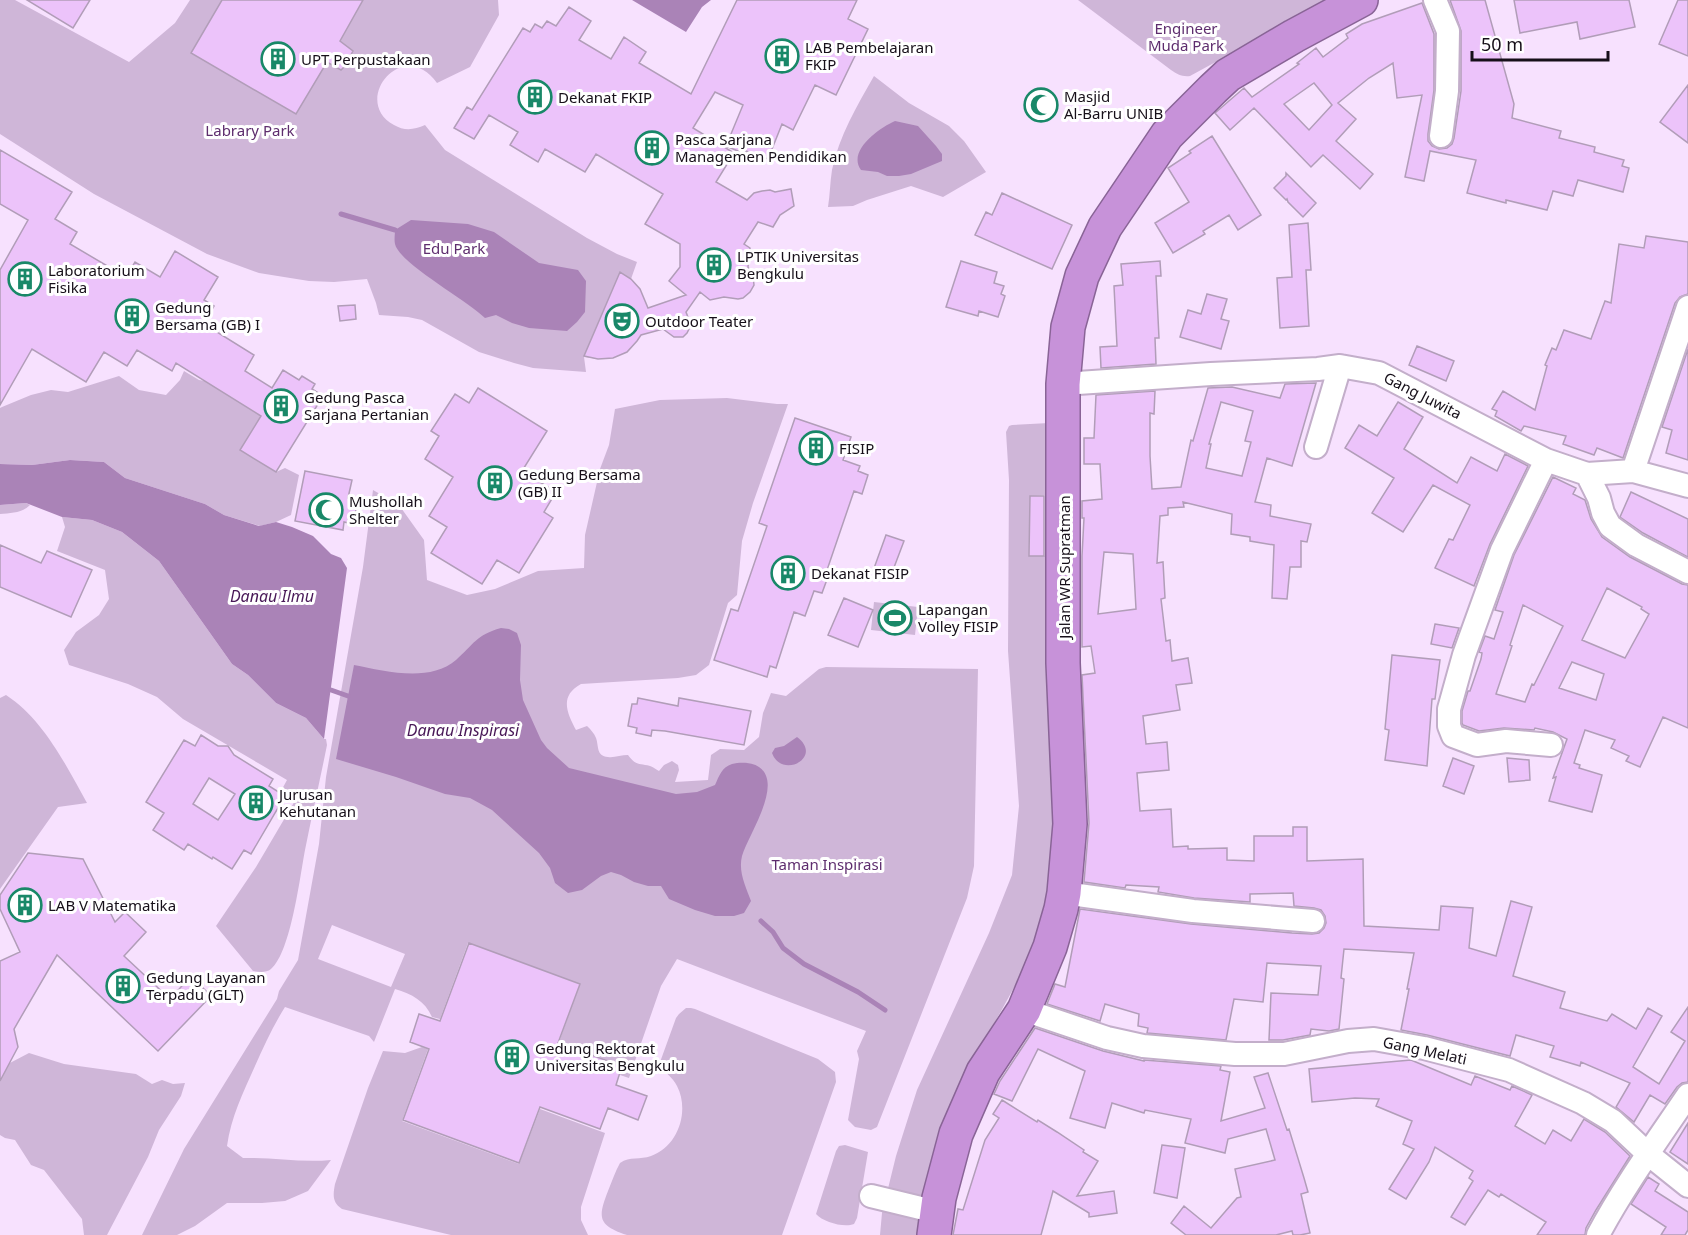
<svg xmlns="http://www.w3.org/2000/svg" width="1688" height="1235" font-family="'Noto Sans',sans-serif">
	<rect width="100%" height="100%" fill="#f7e1fe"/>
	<path fill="#cfb6d8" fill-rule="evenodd" d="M 0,0 L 15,0 L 129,62 L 175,23 L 190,0 L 498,0 L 499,15 L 470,67 L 437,83 C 403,35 350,101 394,125 C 404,131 414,130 425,125 L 445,150 L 587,238 L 617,254 L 637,262 L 631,279 L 640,289 L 644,328 L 637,341 L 627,352 L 613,358 L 598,359 L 584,357 L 586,372 L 533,368 L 514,363 L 479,352 L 422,320 L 408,317 L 379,315 L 376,303 L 367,279 L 334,282 L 309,281 L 259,273 L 207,254 L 94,194 L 0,134 Z
		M 1078,0 L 1329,0 L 1190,76 C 1182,77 1177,74 1171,70 Z
		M 874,76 L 909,103 L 949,126 L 964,141 L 986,172 L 943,197 L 911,186 L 867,200 L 853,206 L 828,207 C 830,195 830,182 832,170 C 839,136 857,106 874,76 Z
		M 184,371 L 199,380 L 205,381 L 261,416 L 240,450 L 276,472 L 285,468 L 299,475 L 291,515 L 276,522 L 260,526 L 224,515 L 205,504 L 125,478 L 104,462 L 70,460 L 32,465 L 0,464 L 0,408 L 2,407 L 31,395 L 51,390 L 68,392 L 119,376 L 139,390 L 166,395 L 180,380 Z
		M 727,398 L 777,404 L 788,404 L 753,503 L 742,541 L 737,595 L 728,603 L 709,665 L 696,675 L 678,678 L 581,684 C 559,696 567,713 576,730 L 587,726 C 591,730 594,733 596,738 C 599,746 596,756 608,757 C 614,758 621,755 628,755 C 636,766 639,763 650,766 C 651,766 659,771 659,771 L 664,765 L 672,761 L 678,765 L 679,770 L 675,782 L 708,780 L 711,755 L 720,749 L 744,750 L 759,737 L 763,713 L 771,693 L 786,696 L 819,669 L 826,667 L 978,669 L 974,866 L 967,898 L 877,1127 L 871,1130 L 855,1127 L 848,1120 L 859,1059 L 857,1051 L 866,1031 L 677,959 L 661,986 L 629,1078 L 620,1075 L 623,1066 L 559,1042 L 580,984 L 468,943 L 440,1019 L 432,1017 C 425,1001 412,994 395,989 L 374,1042 L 369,1036 L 285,1007 C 273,1026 264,1046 255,1066 C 243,1093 231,1117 227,1146 L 243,1158 C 272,1157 301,1163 331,1160 L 308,1191 L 285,1201 L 262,1203 L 227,1203 L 195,1226 L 177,1235 L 142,1235 L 184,1149 L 277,999 L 279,991 L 298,960 L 319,844 L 326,777 L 363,567 L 373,490 L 399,505 L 424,540 L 427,580 L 467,595 L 495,589 L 538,571 L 584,568 L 585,535 L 600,469 L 609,445 L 615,409 L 660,400 ZM 332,925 L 405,954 L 391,987 L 318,959 Z
		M 1049,423 L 1048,495 L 1030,496 L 1029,555 L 1048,556 L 1056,827 L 1047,906 L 1028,962 L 1000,1013 L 971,1063 L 955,1093 L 924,1235 L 880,1235 L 882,1213 L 896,1156 L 917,1090 L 989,933 L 1012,875 L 1019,806 L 1008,651 L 1009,480 L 1006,432 L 1009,426 L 1012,425 Z
		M 26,503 L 30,505 C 22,513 11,513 0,514 L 0,505 Z
		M 62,517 L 92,520 L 122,532 L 159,561 L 232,664 L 248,675 L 276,703 L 306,718 L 324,739 L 326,739 L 327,745 C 320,780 312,815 305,850 C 300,876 291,952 271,969 C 266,973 259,972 253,971 L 216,926 L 256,867 L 296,799 L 281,791 L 287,780 L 183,719 L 157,697 L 128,684 L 69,665 L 64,650 L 76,632 L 99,615 L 109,599 L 105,570 L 57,551 L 65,527 Z
		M 874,602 L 918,607 L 915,635 L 871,630 Z
		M 6,695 C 43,719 66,765 87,803 L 58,807 L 0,889 L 0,698 Z
		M 686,1008 L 691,1008 L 695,1009 L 818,1059 L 835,1072 L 836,1082 L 782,1235 L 627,1235 C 597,1225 598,1217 608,1191 C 612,1181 615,1172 620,1163 C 630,1156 640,1160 651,1156 C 678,1147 690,1111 677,1086 C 673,1078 665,1072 659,1065 L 676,1018 L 679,1014 Z
		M 422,1047 L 428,1049 L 402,1121 L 519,1164 L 540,1109 L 605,1133 L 581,1207 L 581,1220 L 588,1235 L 451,1235 L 342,1209 C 332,1202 333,1195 335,1184 L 368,1088 L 383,1051 L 405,1053 Z
		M 29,1053 L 64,1064 L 136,1074 L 152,1084 L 162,1080 L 173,1084 L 185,1083 L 181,1096 L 159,1130 L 148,1157 L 107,1235 L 84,1235 L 82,1219 L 44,1170 L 31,1165 L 15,1140 L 5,1138 L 0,1135 L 0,1079 L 8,1064 Z
		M 845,1145 L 868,1152 L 857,1218 L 854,1224 C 844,1228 823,1222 816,1214 L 836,1151 L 839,1146 Z"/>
	<path fill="#aa83b7" d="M 632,0 L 711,0 L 702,7 L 686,32 Z
		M 895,121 L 918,126 L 936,146 L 942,154 L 942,161 L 911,174 L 899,176 L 887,176 L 878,172 L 861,170 C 847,151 879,128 895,121 Z
		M 411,220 L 468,224 L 494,232 L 539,263 L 578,270 L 586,281 L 585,312 L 577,322 L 567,331 L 529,328 L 512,323 L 496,315 L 485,318 C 468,301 399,263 395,244 C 394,240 395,234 395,230 Z
		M 70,460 L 104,462 L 125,478 L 205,504 L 224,515 L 259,526 L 276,522 L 292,527 L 313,536 L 331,554 L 341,558 L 347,568 L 324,739 L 306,718 L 276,703 L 248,675 L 232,664 L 159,561 L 122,532 L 92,520 L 62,517 L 26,503 L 0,505 L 0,464 L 32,465 Z
		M 501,628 L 509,629 L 517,633 L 521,645 L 520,680 L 523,700 L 541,740 L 547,748 L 569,768 L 676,794 L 697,792 L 715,785 C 719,776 722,767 732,764 C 740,762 752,762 759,767 C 784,784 748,835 742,856 C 738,872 746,887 751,901 L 744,913 L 734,916 L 715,916 L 695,910 L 669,899 L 661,886 L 648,886 L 634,882 L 621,875 L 611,872 L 601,876 L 582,890 L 568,893 L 555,883 L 550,868 L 539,853 L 492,810 L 470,798 L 445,794 L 396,777 L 336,759 L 354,665 C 385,671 429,683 456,660 C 474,644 476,635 501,628 Z
		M 797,737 C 824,757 782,780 772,753 L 775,748 L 784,746 Z"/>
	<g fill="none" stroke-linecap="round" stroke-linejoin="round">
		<path stroke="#aa83b7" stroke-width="5" d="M 341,214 L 395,230
			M 331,690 L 348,696
			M 761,921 L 773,932 L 783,948 L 804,964 L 858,992 L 885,1010"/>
	</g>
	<path fill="#ecc3fa" stroke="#b19db8" stroke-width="1.5" fill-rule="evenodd" d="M 27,0 L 90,0 L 73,28 Z
		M 222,0 L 363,0 L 340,41 L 353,51 L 344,67 L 341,70 L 327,62 L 296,114 L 191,53 Z
		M 737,0 L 857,0 L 848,19 L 868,29 L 836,95 L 815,85 L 793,130 L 782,124 L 768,159 L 746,151 L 745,154 L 726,146 L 743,105 L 715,92 L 693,128 L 734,153 L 716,182 L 747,200 L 754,193 L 762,191 L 770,190 L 775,192 L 791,189 L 794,206 L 780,215 L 773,227 L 758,222 L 744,244 L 750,248 L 748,267 L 753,276 L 754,285 L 750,292 L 743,298 L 738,299 L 724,297 L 710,300 L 700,292 L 686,312 L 691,325 L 687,333 L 683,337 L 674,337 L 663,329 L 641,335 L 637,341 L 627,352 L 613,358 L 598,359 L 584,356 L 620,272 L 631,279 L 640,289 L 648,308 L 686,295 L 669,281 L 680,267 L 680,244 L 645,224 L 663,194 L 596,154 L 585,172 L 545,149 L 538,162 L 510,145 L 518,132 L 489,115 L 474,139 L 454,128 L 467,107 L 472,110 L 523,28 L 530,32 L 535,24 L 542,28 L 547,21 L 556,26 L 569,7 L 591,21 L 579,40 L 611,59 L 624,37 L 646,52 L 639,63 L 691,94 Z
		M 1450,0 L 1485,0 L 1514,104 L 1512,118 L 1561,131 L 1559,138 L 1595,147 L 1594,152 L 1624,160 L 1622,166 L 1629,168 L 1623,192 L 1578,180 L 1573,196 L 1553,191 L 1547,210 L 1506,200 L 1506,203 L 1467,193 L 1476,160 L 1430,151 L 1424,181 L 1405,177 L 1422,95 L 1397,98 L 1393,63 L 1369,78 L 1338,103 L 1356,119 L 1336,141 L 1373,174 L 1360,189 L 1323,155 L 1311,167 L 1254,108 L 1230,130 L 1215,113 L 1244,88 L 1252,97 L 1299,64 L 1297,63 L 1316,48 L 1323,57 L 1348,38 L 1346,34 L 1362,24 L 1422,3 L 1434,34 L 1434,90 L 1428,134 L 1428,141 L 1432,146 L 1439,149 L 1447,148 L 1452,144 L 1454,138 L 1461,91 L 1461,31 ZM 1314,83 L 1332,105 L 1309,130 L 1284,104 Z
		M 1514,0 L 1629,0 L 1635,27 L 1580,39 L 1577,22 L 1520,33 Z
		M 1678,0 L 1688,0 L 1688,56 L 1659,44 Z
		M 1688,85 L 1688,143 L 1660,122 Z
		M 1212,136 L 1261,215 L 1238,230 L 1229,215 L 1203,231 L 1205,234 L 1173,253 L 1155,223 L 1189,202 L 1168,168 L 1191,153 L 1189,151 Z
		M 0,150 L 72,192 L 55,219 L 77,232 L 70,244 L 126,277 L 135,262 L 160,277 L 175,251 L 218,277 L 204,300 L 214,306 L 204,324 L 254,355 L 245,371 L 272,388 L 283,370 L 299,380 L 302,376 L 315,384 L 312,389 L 323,396 L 276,472 L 240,450 L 261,416 L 176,363 L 172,371 L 137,350 L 127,366 L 104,352 L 86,382 L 32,349 L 0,405 L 0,270 L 28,220 L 0,204 Z
		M 1286,173 L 1316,203 L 1303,217 L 1288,202 L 1287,199 L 1286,200 L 1274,188 L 1286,176 Z
		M 1002,193 L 1072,225 L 1052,269 L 975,235 L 986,212 L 992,215 Z
		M 1308,223 L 1311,270 L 1306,270 L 1309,326 L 1280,328 L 1277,278 L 1292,277 L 1289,225 Z
		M 1646,236 L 1688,242 L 1688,294 L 1680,297 L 1675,303 L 1623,458 L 1597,448 L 1594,455 L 1563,444 L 1566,436 L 1524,426 L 1521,431 L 1495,416 L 1497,411 L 1492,409 L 1503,391 L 1535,410 L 1547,366 L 1545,365 L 1552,348 L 1556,350 L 1564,330 L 1591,339 L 1605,301 L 1611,303 L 1619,244 L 1644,248 Z
		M 961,261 L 997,272 L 994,283 L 1004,286 L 1001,294 L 1005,296 L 998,317 L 979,311 L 978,316 L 946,307 Z
		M 1160,261 L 1161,276 L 1156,276 L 1159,338 L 1155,338 L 1156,364 L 1101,368 L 1100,347 L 1117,346 L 1114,286 L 1123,285 L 1121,264 Z
		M 1207,294 L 1227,299 L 1221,319 L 1229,321 L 1221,349 L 1180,337 L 1188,310 L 1201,314 Z
		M 355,305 L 356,319 L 340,321 L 338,306 Z
		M 1417,346 L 1454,361 L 1446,381 L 1409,365 Z
		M 1688,349 L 1688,460 L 1666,453 L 1672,430 L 1662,427 Z
		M 1316,383 L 1292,466 L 1267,458 L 1255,502 L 1271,505 L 1270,516 L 1311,524 L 1307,542 L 1301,541 L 1301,567 L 1290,567 L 1287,599 L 1272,598 L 1274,545 L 1250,541 L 1250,537 L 1231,534 L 1232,514 L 1183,502 L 1184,507 L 1168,508 L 1168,515 L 1160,516 L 1157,563 L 1163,562 L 1165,598 L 1161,599 L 1166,641 L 1170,640 L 1172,661 L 1188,658 L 1192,683 L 1176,685 L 1180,710 L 1143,716 L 1146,744 L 1167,742 L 1169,770 L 1137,773 L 1140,811 L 1171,809 L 1173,847 L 1188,846 L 1188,849 L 1227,848 L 1227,860 L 1254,861 L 1254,836 L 1293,836 L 1293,827 L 1307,827 L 1307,861 L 1363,859 L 1364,926 L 1439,930 L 1441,906 L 1473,908 L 1469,948 L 1496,956 L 1511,901 L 1532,907 L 1513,976 L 1565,992 L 1560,1008 L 1607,1021 L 1612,1014 L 1636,1029 L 1648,1008 L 1662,1016 L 1633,1067 L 1659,1084 L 1685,1041 L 1671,1032 L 1688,1007 L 1688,1082 L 1682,1083 L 1677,1087 L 1665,1104 L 1650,1095 L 1634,1122 L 1616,1107 L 1630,1083 L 1581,1062 L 1580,1066 L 1550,1057 L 1554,1046 L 1516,1035 L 1510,1056 L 1427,1035 L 1401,1030 L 1409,989 L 1407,989 L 1414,953 L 1344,949 L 1341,978 L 1344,979 L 1339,1029 L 1329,1031 L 1311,1029 L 1310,1035 L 1283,1040 L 1269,1040 L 1271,993 L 1318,995 L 1321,966 L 1267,963 L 1263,1002 L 1234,999 L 1226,1040 L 1147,1033 L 1148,1028 L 1138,1026 L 1139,1014 L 1105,1004 L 1100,1021 L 1047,1004 L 1055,984 L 1065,987 L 1080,909 L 1191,924 L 1292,933 L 1312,934 L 1319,933 L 1324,928 L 1326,923 L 1325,916 L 1321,910 L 1314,908 L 1294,906 L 1293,893 L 1250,894 L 1250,902 L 1194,898 L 1158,892 L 1159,887 L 1126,885 L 1125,888 L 1084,882 L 1089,823 L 1082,675 L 1095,673 L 1091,646 L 1082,647 L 1082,556 L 1084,518 L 1082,518 L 1082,501 L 1102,499 L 1100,464 L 1084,464 L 1084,438 L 1094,438 L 1096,395 L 1155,391 L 1154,414 L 1150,413 L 1150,456 L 1152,489 L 1167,488 L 1181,487 L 1191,440 L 1193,441 L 1208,388 L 1232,387 L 1280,398 L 1285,384 ZM 1221,402 L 1253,411 L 1245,441 L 1251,442 L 1242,476 L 1206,468 L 1211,444 L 1209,444 ZM 1104,552 L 1133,554 L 1136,609 L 1098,614 Z
		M 478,388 L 547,431 L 522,471 L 556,492 L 544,512 L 553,518 L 519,573 L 497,560 L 482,584 L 431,553 L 447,527 L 429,516 L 453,477 L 425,459 L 439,436 L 431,431 L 455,394 L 469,403 Z
		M 1398,402 L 1423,417 L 1404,449 L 1457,483 L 1471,457 L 1497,471 L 1505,454 L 1528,466 L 1490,544 L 1474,586 L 1435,568 L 1449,539 L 1453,540 L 1470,505 L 1433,485 L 1403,532 L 1372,513 L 1394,478 L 1345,448 L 1359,425 L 1377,436 Z
		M 795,418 L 851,437 L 843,460 L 860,466 L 858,471 L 868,475 L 862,494 L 854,491 L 826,573 L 829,574 L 822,593 L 814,591 L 805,616 L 794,612 L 776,668 L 770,666 L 767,677 L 714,660 L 731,609 L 738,611 L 767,526 L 759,523 Z
		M 305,471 L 352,480 L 348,498 L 358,500 L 353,524 L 344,522 L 343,530 L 295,521 Z
		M 1553,477 L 1576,488 L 1573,494 L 1585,500 L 1591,519 L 1602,537 L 1630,557 L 1682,584 L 1688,585 L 1688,728 L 1663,717 L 1640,767 L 1626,761 L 1629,756 L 1611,748 L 1615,740 L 1585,730 L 1574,763 L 1580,765 L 1579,768 L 1602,775 L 1592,812 L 1549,801 L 1556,777 L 1553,778 L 1567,739 L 1553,732 L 1535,728 L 1534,730 L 1504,728 L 1479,731 L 1463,725 L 1462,723 L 1462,711 L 1468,691 L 1470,691 L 1481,659 L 1482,653 L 1479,652 L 1485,636 L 1494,639 L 1503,612 L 1495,610 L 1514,555 ZM 1607,588 L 1642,607 L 1641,609 L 1649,614 L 1625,658 L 1582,640 ZM 1523,605 L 1563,626 L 1534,685 L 1532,684 L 1525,702 L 1496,694 L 1512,646 L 1510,645 ZM 1572,662 L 1604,674 L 1596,700 L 1559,688 Z
		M 1631,492 L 1688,519 L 1688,557 L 1643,533 L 1620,517 Z
		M 1030,496 L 1044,496 L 1044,556 L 1029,556 Z
		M 886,535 L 904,541 L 890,578 L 873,571 Z
		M 0,545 L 41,563 L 47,551 L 92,570 L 71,617 L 0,587 Z
		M 844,598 L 873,610 L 858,647 L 828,635 Z
		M 1435,624 L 1459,628 L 1452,648 L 1431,644 Z
		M 1392,655 L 1440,660 L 1435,699 L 1432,699 L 1427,766 L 1385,760 L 1389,730 L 1385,729 Z
		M 638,698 L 678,706 L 679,698 L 751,711 L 744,745 L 665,731 L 652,730 L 651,736 L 636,733 L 637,728 L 628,726 L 632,704 L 637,704 Z
		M 201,735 L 218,746 L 228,746 L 234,755 L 273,779 L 269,786 L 285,796 L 251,854 L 244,850 L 232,869 L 213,857 L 212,859 L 188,844 L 184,850 L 153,830 L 164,813 L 146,802 L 184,740 L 195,746 ZM 209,778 L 235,794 L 218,820 L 193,804 Z
		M 1453,758 L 1474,766 L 1464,794 L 1443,786 Z
		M 1507,758 L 1529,760 L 1530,780 L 1509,782 Z
		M 28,853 L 83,859 L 115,922 L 125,912 L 146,932 L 124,956 L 170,999 L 191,976 L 211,996 L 158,1051 L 57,955 L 14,1029 L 18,1047 L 0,1081 L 0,961 L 20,952 L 0,909 L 0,895 Z
		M 469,943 L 580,984 L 558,1043 L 622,1066 L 616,1085 L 647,1096 L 638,1120 L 608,1108 L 600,1129 L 540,1107 L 519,1163 L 403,1120 L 429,1049 L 410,1042 L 419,1014 L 440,1021 Z
		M 1035,1028 L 1103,1051 L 1144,1061 L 1144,1060 L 1221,1066 L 1220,1070 L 1230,1072 L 1221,1121 L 1265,1108 L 1254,1077 L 1268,1073 L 1287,1130 L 1289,1129 L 1304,1178 L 1308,1192 L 1301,1194 L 1310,1233 L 1300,1235 L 1293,1235 L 1292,1231 L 1276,1235 L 1186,1235 L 1171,1223 L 1184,1206 L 1211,1228 L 1237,1198 L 1241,1197 L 1235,1169 L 1275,1160 L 1266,1129 L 1228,1139 L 1225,1153 L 1185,1143 L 1191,1119 L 1145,1110 L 1144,1113 L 1112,1103 L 1105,1128 L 1070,1118 L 1085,1071 L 1038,1049 L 1012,1101 L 994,1094 L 1000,1081 Z
		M 1411,1060 L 1471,1085 L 1475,1076 L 1510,1090 L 1512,1086 L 1532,1095 L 1515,1126 L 1545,1144 L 1553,1130 L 1571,1141 L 1584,1119 L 1605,1132 L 1630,1156 L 1596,1210 L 1586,1228 L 1585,1235 L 1537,1235 L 1546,1222 L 1501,1194 L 1499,1197 L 1488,1190 L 1465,1225 L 1451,1217 L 1473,1181 L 1469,1178 L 1473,1171 L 1435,1147 L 1429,1162 L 1406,1199 L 1389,1189 L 1414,1149 L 1403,1144 L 1412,1121 L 1376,1106 L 1379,1099 L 1355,1098 L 1312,1102 L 1309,1069 Z
		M 1002,1100 L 1037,1122 L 1038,1120 L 1057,1132 L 1084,1150 L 1083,1152 L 1098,1161 L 1077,1196 L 1114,1191 L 1117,1213 L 1089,1217 L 1089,1213 L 1053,1191 L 1041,1235 L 953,1235 L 958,1209 L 963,1210 L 985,1140 L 999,1118 L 993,1114 Z
		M 1688,1123 L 1688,1164 L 1670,1152 Z
		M 1162,1145 L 1185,1148 L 1177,1198 L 1154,1193 Z
		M 1648,1177 L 1659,1184 L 1655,1191 L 1688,1212 L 1688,1230 L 1685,1235 L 1661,1235 L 1666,1227 L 1631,1204 Z"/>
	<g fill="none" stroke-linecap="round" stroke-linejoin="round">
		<g stroke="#c3aeca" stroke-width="26">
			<path id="street" d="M 1435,0 L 1448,31 L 1447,91 L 1441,136
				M 1063,384 L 1211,374 L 1318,369 L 1340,366 L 1379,373 L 1546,460 L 1587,474 L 1599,498 L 1603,513 L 1610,526 L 1636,545 L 1688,572
				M 1316,447 L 1340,366
				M 1546,460 L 1502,550 L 1464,655 L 1449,709 L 1449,726 L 1453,736 L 1477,745 L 1506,741 L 1551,745
				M 1633,471 L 1688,307
				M 1587,474 L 1633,471 L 1688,486
				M 1064,893 L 1193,911 L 1313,921
				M 1024,1010 L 1107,1038 L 1143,1046 L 1235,1054 L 1284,1054 L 1348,1041 L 1374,1039 L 1424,1048 L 1509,1070 L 1583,1103 L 1613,1121 L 1648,1154 L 1688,1186
				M 871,1196 L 937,1212
				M 1598,1235 C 1624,1186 1657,1141 1688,1095"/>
		</g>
		<g stroke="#896496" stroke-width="36">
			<path id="highway" d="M 934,1235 L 939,1198 L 956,1134 L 983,1072 L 1024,1010 L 1050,947 L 1061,909 L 1064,893 L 1070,824 L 1063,663 L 1063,384 L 1068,327 L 1082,276 L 1105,227 L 1167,135 L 1213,89 L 1228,75 L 1294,36 L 1361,0"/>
		</g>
		<use href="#street" stroke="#fff" stroke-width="22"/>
		<use href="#highway" stroke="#c792d9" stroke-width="33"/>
	</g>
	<defs>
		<g id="building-ring" transform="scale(1.725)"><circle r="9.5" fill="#fff" stroke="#198868" stroke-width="1.5"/><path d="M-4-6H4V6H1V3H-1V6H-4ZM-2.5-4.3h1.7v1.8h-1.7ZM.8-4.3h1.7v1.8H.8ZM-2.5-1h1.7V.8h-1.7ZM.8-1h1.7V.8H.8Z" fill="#198868"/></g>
		<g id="mosque-ring" transform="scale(1.725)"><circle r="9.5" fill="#fff" stroke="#198868" stroke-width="1.5"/><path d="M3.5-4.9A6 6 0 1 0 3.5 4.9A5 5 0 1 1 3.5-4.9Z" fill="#198868"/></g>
		<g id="theatre-ring" transform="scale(1.725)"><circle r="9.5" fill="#fff" stroke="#198868" stroke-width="1.5"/><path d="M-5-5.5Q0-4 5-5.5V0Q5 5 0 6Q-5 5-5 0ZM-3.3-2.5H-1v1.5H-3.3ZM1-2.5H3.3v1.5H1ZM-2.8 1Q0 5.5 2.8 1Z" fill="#198868"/></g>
		<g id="stadium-ring" transform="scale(1.725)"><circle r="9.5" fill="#fff" stroke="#198868" stroke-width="1.5"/><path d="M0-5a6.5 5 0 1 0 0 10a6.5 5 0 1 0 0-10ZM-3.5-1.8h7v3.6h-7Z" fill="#198868"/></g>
	</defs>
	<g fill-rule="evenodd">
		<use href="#building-ring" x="782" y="56"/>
		<use href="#building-ring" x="278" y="59"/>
		<use href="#building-ring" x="535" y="97"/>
		<use href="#mosque-ring" x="1041" y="105"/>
		<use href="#building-ring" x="652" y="148"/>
		<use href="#building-ring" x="714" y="265"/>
		<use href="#building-ring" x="25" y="279"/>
		<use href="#building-ring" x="132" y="316"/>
		<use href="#theatre-ring" x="622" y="321"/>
		<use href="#building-ring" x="281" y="406"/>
		<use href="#building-ring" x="816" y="448"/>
		<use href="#building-ring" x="495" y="483"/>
		<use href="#mosque-ring" x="326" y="510"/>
		<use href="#building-ring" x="788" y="573"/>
		<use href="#stadium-ring" x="895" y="618"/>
		<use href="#building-ring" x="256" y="803"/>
		<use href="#building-ring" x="25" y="905"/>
		<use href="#building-ring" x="123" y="986"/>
		<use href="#building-ring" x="512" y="1057"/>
	</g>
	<g text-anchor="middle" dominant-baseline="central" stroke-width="6" stroke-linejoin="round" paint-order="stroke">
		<g font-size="15" fill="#5e2d6e" stroke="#fff">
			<text x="1186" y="28">Engineer<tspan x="1186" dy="17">Muda Park</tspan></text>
			<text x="250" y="130">Labrary Park</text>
			<text x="454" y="248">Edu Park</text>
			<text x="827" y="864">Taman Inspirasi</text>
		</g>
		<g font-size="15" fill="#160f19" stroke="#fff" text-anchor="start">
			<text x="805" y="47">LAB Pembelajaran<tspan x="805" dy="17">FKIP</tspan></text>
			<text x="301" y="59">UPT Perpustakaan</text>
			<text x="1064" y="96">Masjid<tspan x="1064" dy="17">Al-Barru UNIB</tspan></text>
			<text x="558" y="97">Dekanat FKIP</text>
			<text x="675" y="139">Pasca Sarjana<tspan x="675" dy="17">Managemen Pendidikan</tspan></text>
			<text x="737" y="256">LPTIK Universitas<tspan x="737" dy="17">Bengkulu</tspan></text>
			<text x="48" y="270">Laboratorium<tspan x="48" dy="17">Fisika</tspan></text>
			<text x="155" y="307">Gedung<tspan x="155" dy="17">Bersama (GB) I</tspan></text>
			<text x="645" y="321">Outdoor Teater</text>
			<text x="304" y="397">Gedung Pasca<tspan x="304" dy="17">Sarjana Pertanian</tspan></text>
			<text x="839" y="448">FISIP</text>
			<text x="518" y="474">Gedung Bersama<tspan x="518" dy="17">(GB) II</tspan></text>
			<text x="349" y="501">Mushollah<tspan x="349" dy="17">Shelter</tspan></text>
			<text x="811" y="573">Dekanat FISIP</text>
			<text x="918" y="609">Lapangan<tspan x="918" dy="17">Volley FISIP</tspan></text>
			<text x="279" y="794">Jurusan<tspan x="279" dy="17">Kehutanan</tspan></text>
			<text x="48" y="905">LAB V Matematika</text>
			<text x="146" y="977">Gedung Layanan<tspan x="146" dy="17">Terpadu (GLT)</tspan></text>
			<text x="535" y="1048">Gedung Rektorat<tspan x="535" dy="17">Universitas Bengkulu</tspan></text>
		</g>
		<g font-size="15" fill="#160f19" stroke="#fff">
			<text transform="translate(1423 395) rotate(27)">Gang Juwita</text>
			<text transform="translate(1064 567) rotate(-90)">Jalan WR Supratman</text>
			<text transform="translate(1425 1050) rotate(12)">Gang Melati</text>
		</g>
		<g font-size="16" font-style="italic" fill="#481857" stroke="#fff">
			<text x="272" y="596">Danau Ilmu</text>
			<text x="463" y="730">Danau Inspirasi</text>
		</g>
	</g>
	<path d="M1472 51v9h136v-9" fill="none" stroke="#160f19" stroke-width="3"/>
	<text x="1481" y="51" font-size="18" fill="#160f19" stroke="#ffffff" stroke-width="4.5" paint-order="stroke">50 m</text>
</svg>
